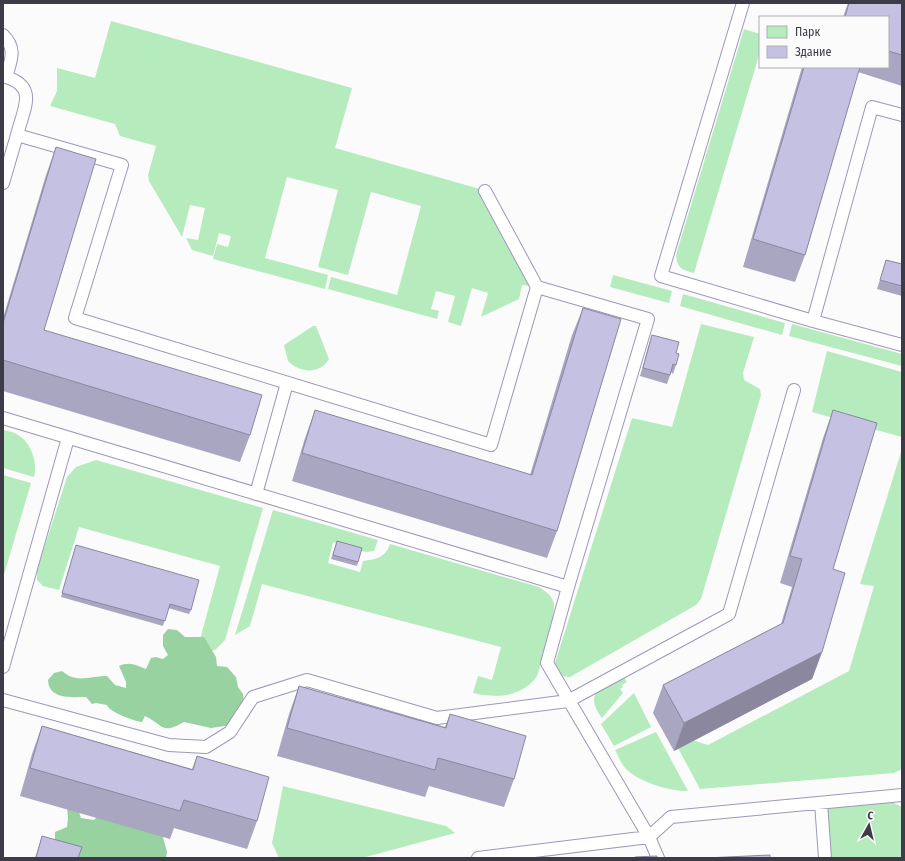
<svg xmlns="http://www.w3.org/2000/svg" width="905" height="861" font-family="'Fira Sans Condensed',sans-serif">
	<rect width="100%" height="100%" fill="#fbfbfb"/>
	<path fill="#b6ebbd" d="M 111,21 L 352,88 L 335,148 L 480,189 L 532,286 L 522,285 L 519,299 L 481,317 L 488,293 L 472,288 L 461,326 L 448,322 L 455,296 L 436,291 L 431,309 L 439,311 L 437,319 L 328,289 L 331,277 L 397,295 L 421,206 L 371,192 L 348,275 L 318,267 L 338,190 L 287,177 L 265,258 L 328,275 L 325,289 L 213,259 L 217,244 L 228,247 L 231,236 L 219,233 L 213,256 L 192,250 L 186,238 L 198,240 L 205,208 L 190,205 L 182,237 L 149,181 L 148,175 L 156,146 L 120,136 L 115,124 L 50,106 L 57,91 L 57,68 L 95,78 Z
		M 744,29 L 760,34 L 760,52 L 694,273 C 682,270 677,268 676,255 Z
		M 613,275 L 672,291 L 669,303 L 610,287 Z
		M 683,294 L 785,323 L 782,335 L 680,306 Z
		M 701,324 L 754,337 L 743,373 L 744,380 L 760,389 L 761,395 L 701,599 L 696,605 L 570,677 L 560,676 L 555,668 L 555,663 L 632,418 L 672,427 Z
		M 792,324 L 902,354 L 902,366 L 789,336 Z
		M 313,326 L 316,326 L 329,359 C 319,375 300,373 288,361 L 284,345 Z
		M 827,351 L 902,372 L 902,437 L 812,412 Z
		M 3,430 C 8,431 14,432 18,435 C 31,442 38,463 34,477 L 3,468 Z
		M 902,449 L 902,769 L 894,773 L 700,789 L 670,733 L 708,745 L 849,671 L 874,586 L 860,584 Z
		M 96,460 L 263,508 L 225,640 L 215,650 L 196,654 L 220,566 L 79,527 L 59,590 L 43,586 L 37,580 L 37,570 L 67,477 L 76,467 Z
		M 3,475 L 31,483 L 3,578 Z
		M 273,510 L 378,540 L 374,551 L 366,552 L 333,542 L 328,563 L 360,572 L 363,561 C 377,559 385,558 390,544 L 539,587 C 546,592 552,595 554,604 C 556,613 541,666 537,676 C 535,679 530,685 526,687 C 510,698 492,697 473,693 L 478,676 L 492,680 L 501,647 L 262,584 L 250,626 L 235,635 Z
		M 622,674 L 627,682 L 622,685 L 623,687 L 620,689 L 623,693 L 602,718 C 583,693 602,686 622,674 Z
		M 634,693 L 651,727 L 614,746 L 601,724 Z
		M 656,732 L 688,791 C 669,791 641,783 626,769 C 622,765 618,756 615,750 Z
		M 283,786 L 446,826 L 455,833 L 362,858 L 279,858 L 272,843 Z
		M 890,801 L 902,807 L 902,858 L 827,858 L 827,810 L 831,807 Z"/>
	<path fill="#97d2a0" d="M 168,629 L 177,630 L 185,637 L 204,637 L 216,657 L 217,666 L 227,667 L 236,677 L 238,687 L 243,694 L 244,702 L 231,725 L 211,728 L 184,722 C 161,735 164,725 145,716 L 142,722 C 134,721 109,712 107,705 L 96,703 L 92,704 L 86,697 C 72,697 49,700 48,680 L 54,673 L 62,671 C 77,684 88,676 107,676 L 115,685 L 126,688 L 126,682 L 119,666 C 129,661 137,665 146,669 L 151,658 L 156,657 L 163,659 L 168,655 L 163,646 L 163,635 Z
		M 67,808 L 78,809 L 81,818 L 94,820 L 102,811 L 161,830 L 167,852 L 166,858 L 82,858 L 69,854 L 55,843 L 55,832 L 67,827 L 68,818 Z"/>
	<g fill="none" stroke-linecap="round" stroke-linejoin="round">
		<g stroke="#9c98b8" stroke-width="14">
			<path id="lane" d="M 743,3 L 661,276 L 813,321 L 902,345
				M 3,35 C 17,49 11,60 6,77
				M 3,76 C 39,86 24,107 17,135
				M 3,183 L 17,135 L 122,165 L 75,318 L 491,445 L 537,287
				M 485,191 L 537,287 L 648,319 L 568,587 L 547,663 L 649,837 L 658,858
				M 813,321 L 872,107 L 902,115
				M 3,418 L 568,587
				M 256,494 L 287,383
				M 3,667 L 68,438
				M 3,700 L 169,745 L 206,747 L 230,732 L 253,697 L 307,680 L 437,718 L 568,701 L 729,614 L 794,390
				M 821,803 L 825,858
				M 478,858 L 649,837 L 671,817 L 902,795"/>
		</g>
		<use href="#lane" stroke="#fff" stroke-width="12"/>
	</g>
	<path fill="#a9a6c2" d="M 848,3 L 902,3 L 902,86 L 858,72 L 805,255 L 795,282 L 743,267 L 802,67 L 888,67 L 888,17 L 843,17 Z
		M 56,147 L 44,330 L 250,435 L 240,462 L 3,391 L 3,318 L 46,175 Z
		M 886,260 L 902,264 L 902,296 L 877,289 Z
		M 583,308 L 557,531 L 547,558 L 292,481 L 305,438 L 315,410 L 530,475 L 572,335 Z
		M 652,335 L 676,353 L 676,365 L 673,374 L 671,372 L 667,384 L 640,376 L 649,344 Z
		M 833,410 L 833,569 L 822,652 L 812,679 L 674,751 L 653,713 L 663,685 L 781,624 L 792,587 L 780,583 L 823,438 Z
		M 337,541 L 358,562 L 357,566 L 331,559 Z
		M 76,545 L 191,610 L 189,614 L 168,608 L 163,626 L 61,597 Z
		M 299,686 L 445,727 L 450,714 L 514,779 L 504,807 L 429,786 L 425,797 L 277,756 L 289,714 Z
		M 42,726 L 192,769 L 197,756 L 257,821 L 247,849 L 174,828 L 170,839 L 20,796 L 32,754 Z
		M 42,836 L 78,858 L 35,858 Z"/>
	<path fill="#8a879e" d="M 822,652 L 812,679 L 674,751 L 684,723 Z"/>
	<path fill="#c5c1e2" stroke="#8a879e" d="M 849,3 L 902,3 L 902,55 L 888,51 L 888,17 L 845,17 Z
		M 804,67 L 860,67 L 805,255 L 753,239 Z
		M 56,147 L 96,159 L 44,330 L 262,395 L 250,435 L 3,360 L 3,323 Z
		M 886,260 L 902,264 L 902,286 L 880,280 Z
		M 583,308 L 621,319 L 557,531 L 302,453 L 315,410 L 532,475 Z
		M 652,335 L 679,342 L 676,353 L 679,354 L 676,365 L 673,364 L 670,375 L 643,368 Z
		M 833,410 L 877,423 L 833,569 L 845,573 L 822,652 L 684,723 L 663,685 L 783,623 L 802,559 L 790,556 Z
		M 337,541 L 362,548 L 358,562 L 333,555 Z
		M 76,545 L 199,580 L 191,610 L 170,604 L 165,621 L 62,593 Z
		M 299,686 L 446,728 L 450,714 L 526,736 L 514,779 L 438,758 L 435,770 L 287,728 Z
		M 42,726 L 193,770 L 197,756 L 269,777 L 257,821 L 184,800 L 180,811 L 30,768 Z
		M 42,836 L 82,847 L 78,858 L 36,858 Z
		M 770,855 L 770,858 L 705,858 Z
		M 657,856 L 657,858 L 635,858 L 635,857 Z"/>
	<rect width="905" height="861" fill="none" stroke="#3d3b48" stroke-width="8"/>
	<rect x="759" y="16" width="130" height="52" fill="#fbfbfb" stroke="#afaeb3"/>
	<rect x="767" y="26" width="20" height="12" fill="#b6ebbd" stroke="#afaeb3"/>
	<text x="795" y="36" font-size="12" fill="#3d3b48">Парк</text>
	<rect x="767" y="46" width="20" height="12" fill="#c5c1e2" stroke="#afaeb3"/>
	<text x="795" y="56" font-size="12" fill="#3d3b48">Здание</text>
	<g transform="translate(869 825) rotate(8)" stroke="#fbfbfb" stroke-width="3" paint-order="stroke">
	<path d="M0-3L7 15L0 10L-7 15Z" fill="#3d3b48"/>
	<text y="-6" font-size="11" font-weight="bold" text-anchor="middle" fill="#3d3b48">С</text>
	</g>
</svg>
